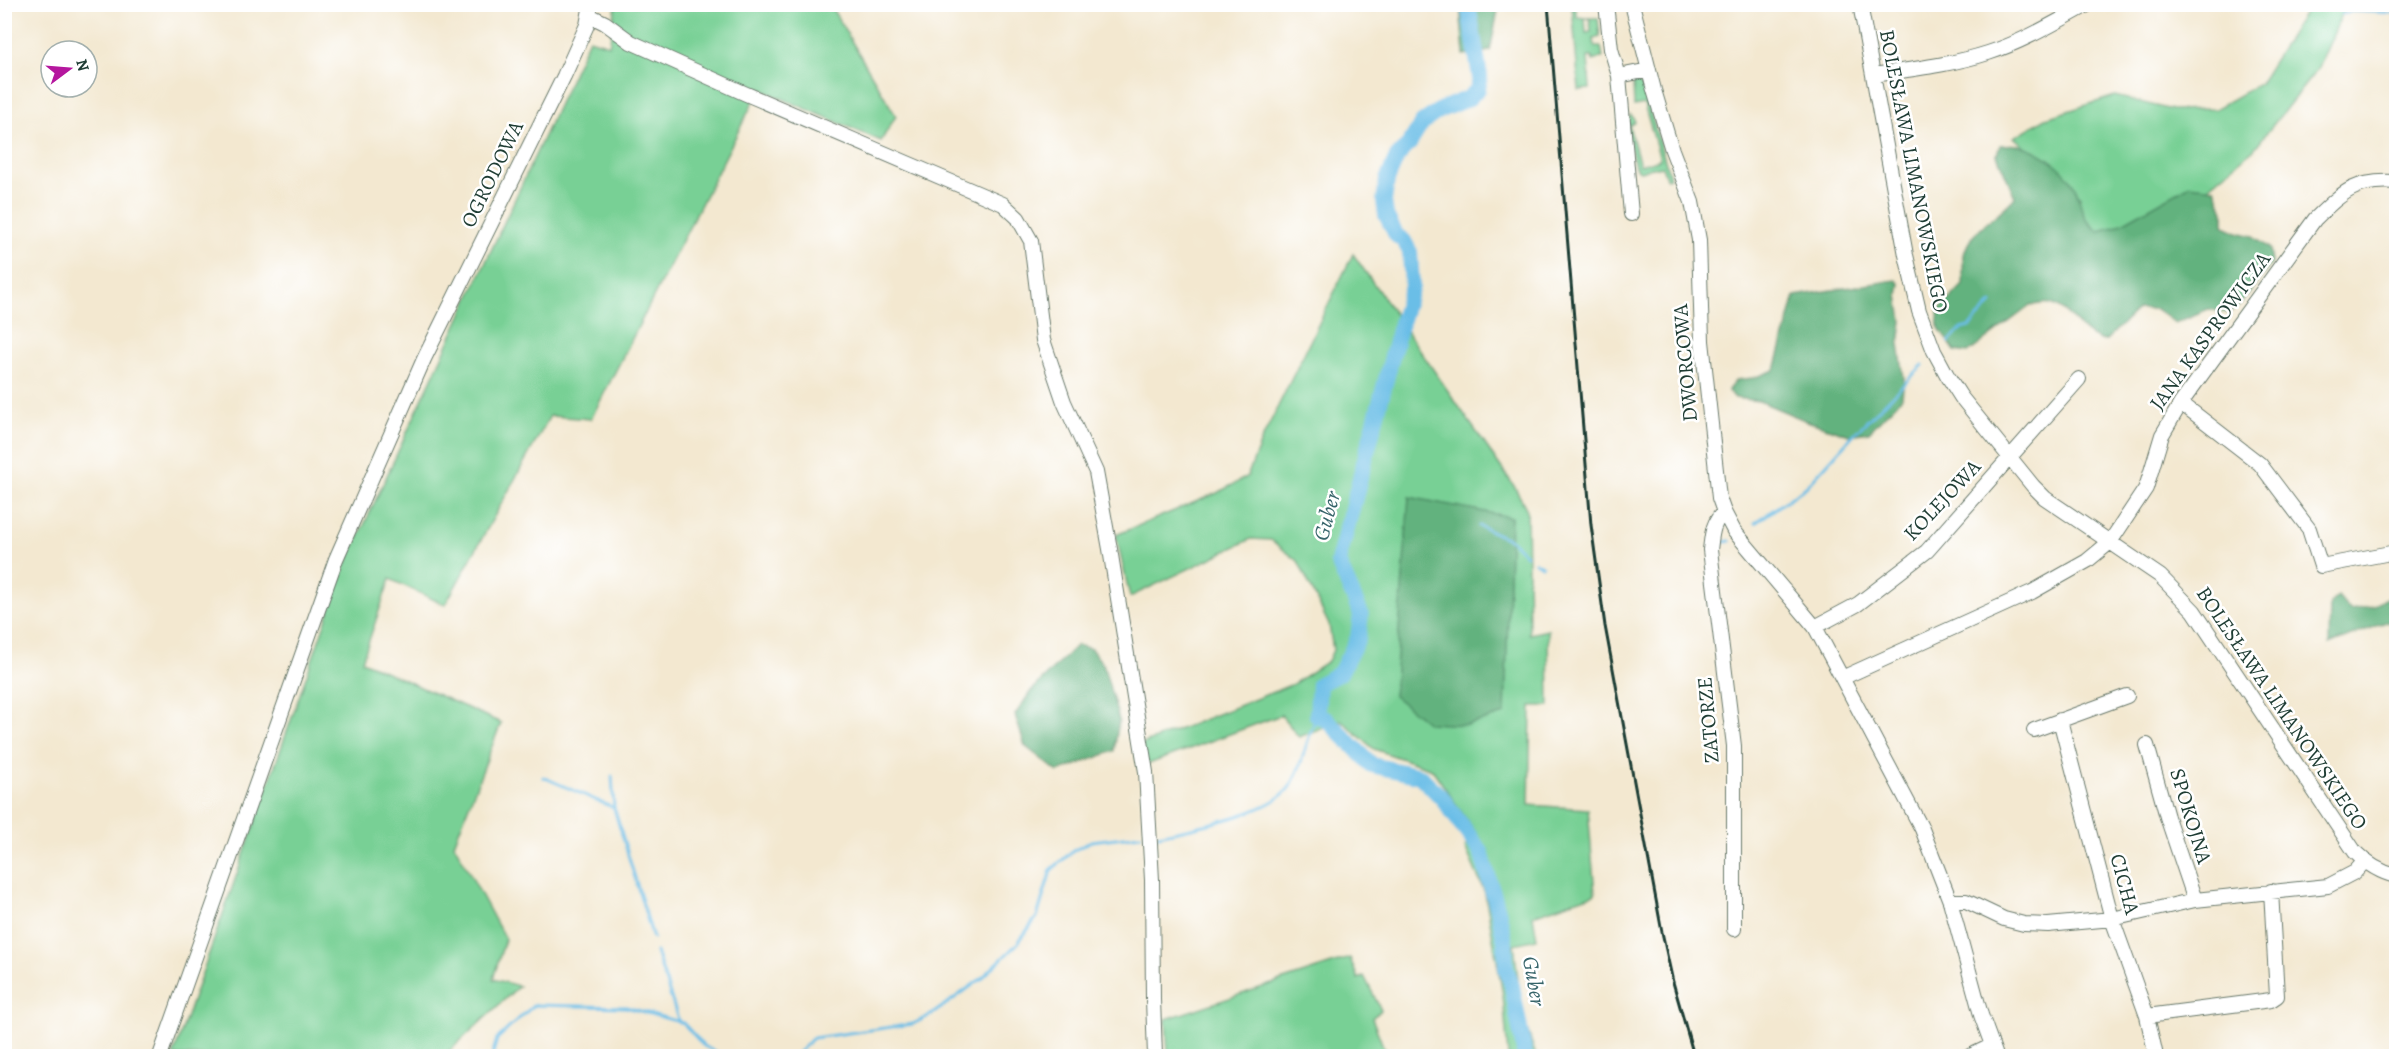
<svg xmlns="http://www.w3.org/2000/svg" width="2401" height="1061" font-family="Alegreya,serif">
	<rect width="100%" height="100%" fill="#fff"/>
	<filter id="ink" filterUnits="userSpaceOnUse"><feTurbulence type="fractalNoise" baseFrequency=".0167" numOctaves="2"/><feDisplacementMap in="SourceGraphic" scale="12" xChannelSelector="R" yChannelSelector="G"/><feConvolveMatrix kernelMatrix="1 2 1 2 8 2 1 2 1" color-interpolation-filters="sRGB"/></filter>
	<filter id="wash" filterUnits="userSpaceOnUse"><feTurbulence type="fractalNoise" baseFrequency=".008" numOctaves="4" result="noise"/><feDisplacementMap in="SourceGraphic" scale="24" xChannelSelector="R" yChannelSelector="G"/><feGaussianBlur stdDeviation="1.35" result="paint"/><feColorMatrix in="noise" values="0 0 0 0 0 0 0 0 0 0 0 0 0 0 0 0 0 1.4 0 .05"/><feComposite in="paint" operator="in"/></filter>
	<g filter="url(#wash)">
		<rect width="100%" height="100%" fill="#f3e8d0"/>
		<path fill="#78d095" stroke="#4c8664" stroke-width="1.5" d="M 616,5 L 830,5 L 896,116 L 881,141 L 760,89 L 591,419 L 550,416 L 445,605 L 390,579 L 362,661 L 501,723 L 454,844 L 505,939 L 493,979 L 519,986 L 444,1056 L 173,1056 L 345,566 L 589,39 L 609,45 Z
			M 1572,5 L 1575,5 L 1577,17 L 1585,18 L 1586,33 L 1591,32 L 1590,20 L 1587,18 L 1598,18 L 1600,37 L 1594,39 L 1595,47 L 1601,47 L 1603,57 L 1593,61 L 1592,57 L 1588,57 L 1590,89 L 1579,90 Z
			M 2309,5 L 2346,5 L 2319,67 L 2254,149 L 2115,266 L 2036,241 L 2081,197 L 2014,137 L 2046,118 L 2115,96 L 2172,110 L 2215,109 L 2259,84 Z
			M 1639,81 L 1645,94 L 1670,177 L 1666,178 L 1662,166 L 1640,171 L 1635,167 C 1632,151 1623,131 1630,115 L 1633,117 L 1635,122 L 1629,126 L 1640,165 L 1660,159 L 1644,104 L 1634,106 L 1633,83 Z
			M 1353,254 L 1514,486 L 1527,510 L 1529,634 L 1548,630 L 1549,706 L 1531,706 L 1529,805 L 1588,809 L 1595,894 L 1533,915 L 1537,939 L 1514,944 L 1522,1014 L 1536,1056 L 1508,1056 L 1503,995 L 1485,893 L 1465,847 L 1478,836 L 1432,769 L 1374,749 L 1341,720 L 1299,737 L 1281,715 L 1138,768 L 1135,747 L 1293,684 L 1328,661 L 1333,650 L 1329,625 L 1298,561 L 1271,540 L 1251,539 L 1130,597 L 1116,535 L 1217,493 L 1247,477 L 1262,439 Z
			M 1350,958 L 1358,979 L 1364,976 L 1381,1010 L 1372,1018 L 1387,1056 L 1168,1056 L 1166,1019 Z"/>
		<path fill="#62b27e" stroke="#407859" stroke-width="1.5" d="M 1460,5 L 1499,5 L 1490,51 L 1464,55 Z
			M 2000,145 C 2007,145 2017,143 2023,146 C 2041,152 2062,166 2072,182 C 2085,201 2075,215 2099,231 L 2117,226 L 2190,185 L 2215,188 L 2224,211 L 2224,226 L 2237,232 L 2253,236 L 2270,249 L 2272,263 L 2239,306 L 2228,313 L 2208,309 L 2175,323 L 2156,309 L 2138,309 L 2105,341 C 2083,338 2072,312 2054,305 C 2047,302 2037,304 2030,306 L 1968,353 L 1955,351 L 1939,328 L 1938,311 L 1963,285 C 1964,274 1961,258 1966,248 C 1975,226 2001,215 2015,197 L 1997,155 Z
			M 1896,280 L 1900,284 L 1898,295 L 1902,321 L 1899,345 L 1904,378 L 1902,397 L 1869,432 L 1849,435 L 1807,421 L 1759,401 L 1735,398 L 1728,390 L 1736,380 L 1753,378 L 1775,370 L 1795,296 Z
			M 1409,497 L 1511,517 L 1505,714 L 1468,725 L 1428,723 L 1394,696 Z
			M 2396,592 L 2396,618 L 2329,645 L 2330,603 L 2338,596 L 2350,610 L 2374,606 Z
			M 1077,645 L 1091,649 L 1103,664 L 1119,720 L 1114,751 L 1058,772 L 1025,746 L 1015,715 L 1031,691 Z"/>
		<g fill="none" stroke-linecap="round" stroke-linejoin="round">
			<path stroke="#6bbee7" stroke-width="3" d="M 2342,14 L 2352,11 L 2396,13
				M 1949,342 L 1961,329 L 1969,327 L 1992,303
				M 1755,523 L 1806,487 L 1853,435 L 1923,365
				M 1479,526 L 1511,540 L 1526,555
				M 1724,542 L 1730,541
				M 1535,562 L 1542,566
				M 612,776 L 614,808 L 653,938
				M 543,777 L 614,808
				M 1158,835 C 1191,828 1274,814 1291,785 C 1303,765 1307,738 1317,715
				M 656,952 L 679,1022
				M 492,1056 L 497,1039 L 534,1005 L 626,1007 L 683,1023 L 704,1046 L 724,1056
				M 795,1056 L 813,1038 L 913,1024 L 931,1015 L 981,979 L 1017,944 L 1037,917 L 1051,870 L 1073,851 L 1091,841 L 1141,835"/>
			<path stroke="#6bbee7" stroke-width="16" d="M 1468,4 L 1480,77 L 1478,89 L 1469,98 L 1440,110 L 1422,123 L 1409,144 L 1397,157 L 1387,180 L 1384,201 L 1386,215 L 1396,235 L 1404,241 L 1410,252 L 1412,286 L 1399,330 L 1338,562 L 1361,614 L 1358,638 L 1340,673 L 1319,684 L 1317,715 L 1327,720 L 1372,765 L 1420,776 L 1442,798 L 1481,852 L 1498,910 L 1505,942 L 1506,968 L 1512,986 L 1525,1056"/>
		</g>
	</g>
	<g filter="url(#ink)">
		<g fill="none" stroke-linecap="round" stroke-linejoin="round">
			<g stroke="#69796b" stroke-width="16">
				<path id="minor" d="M 1606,4 L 1611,49 L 1619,76 L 1631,214
					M 1632,4 L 1654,90 L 1672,150 L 1692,202 L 1699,240 L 1702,341 L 1719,498 L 1724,512 L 1734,531 L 1815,627 L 1922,829 L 1950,901 L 1981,1015 L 1996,1056
					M 1860,4 L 1906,255 L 1919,311 L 1934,351 L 1947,375 L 1961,397 L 2033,486 L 2045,498 L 2160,576 L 2194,611 L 2355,852 C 2367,864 2379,872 2396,876
					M 589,15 L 605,23 L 631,42 L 744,93 L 1003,204 L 1018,218 L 1031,241 L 1043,340 L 1064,402 L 1096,472 L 1110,549 L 1146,772 L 1152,880 L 1153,999 L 1155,1056
					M 1874,75 C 1912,69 1951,65 1988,53 C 2023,42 2056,22 2089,4
					M 1619,76 L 1649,70
					M 2181,403 L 2260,464 L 2309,529 L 2321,566 L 2396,552
					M 1724,512 C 1712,523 1712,534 1710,550 L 1734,746 L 1734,929
					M 1815,627 L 1858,604 L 1927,551 L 2079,379
					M 1842,678 L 2032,592 L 2087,561 L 2110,542 L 2146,488 L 2162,435 L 2181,403 L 2315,219 C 2343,192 2355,179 2396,182
					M 2060,720 L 2112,919 L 2147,1016 L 2156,1056
					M 2034,730 L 2127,696
					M 2147,745 L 2167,817 L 2195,900
					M 1950,901 L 1966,901 L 2004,919 L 2024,924 L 2048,925 L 2112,919 L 2195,900 L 2328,886 L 2355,872 L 2364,862
					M 2147,1016 L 2271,1000 L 2277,996 L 2271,891
					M 160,1056 L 336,559 L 424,359 L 564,76 L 587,25 L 591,4
					M 1970,1056 L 1991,1046"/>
			</g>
			<use href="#minor" stroke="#fff" stroke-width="14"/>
			<path stroke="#1f3d34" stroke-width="3" d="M 1548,4 L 1591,525 L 1605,626 L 1662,932 L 1673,982 L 1694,1056"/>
		</g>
	</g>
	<g text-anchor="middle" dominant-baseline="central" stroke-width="5" stroke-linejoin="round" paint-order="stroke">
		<g font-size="21" fill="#1f3d34" stroke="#fff">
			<text transform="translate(1914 171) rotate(79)">BOLESŁAWA LIMANOWSKIEGO</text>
			<text transform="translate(492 174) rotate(-64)">OGRODOWA</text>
			<text transform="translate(2210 331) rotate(-54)">JANA KASPROWICZA</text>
			<text transform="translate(1685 363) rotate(-95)">DWORCOWA</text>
			<text transform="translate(1942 500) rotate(-47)">KOLEJOWA</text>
			<text transform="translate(2282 708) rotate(56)">BOLESŁAWA LIMANOWSKIEGO</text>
			<text transform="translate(1708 720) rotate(-95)">ZATORZE</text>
			<text transform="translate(2191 816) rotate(73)">SPOKOJNA</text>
			<text transform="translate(2125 884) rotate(75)">CICHA</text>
		</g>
		<g font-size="22" font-style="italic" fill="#36646a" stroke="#fff">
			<text transform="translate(1327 516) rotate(-75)">Guber</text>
			<text transform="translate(1534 981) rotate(80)">Guber</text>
		</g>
	</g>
	<rect width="2401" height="1061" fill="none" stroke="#fff" stroke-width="24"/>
	<g transform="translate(69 69) rotate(74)"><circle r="28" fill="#ffffff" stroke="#a5b1ae" stroke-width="1.5"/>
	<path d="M0-4.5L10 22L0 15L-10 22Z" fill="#b5179e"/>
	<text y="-9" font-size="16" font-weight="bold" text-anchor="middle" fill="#1f3d34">N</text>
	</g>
</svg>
